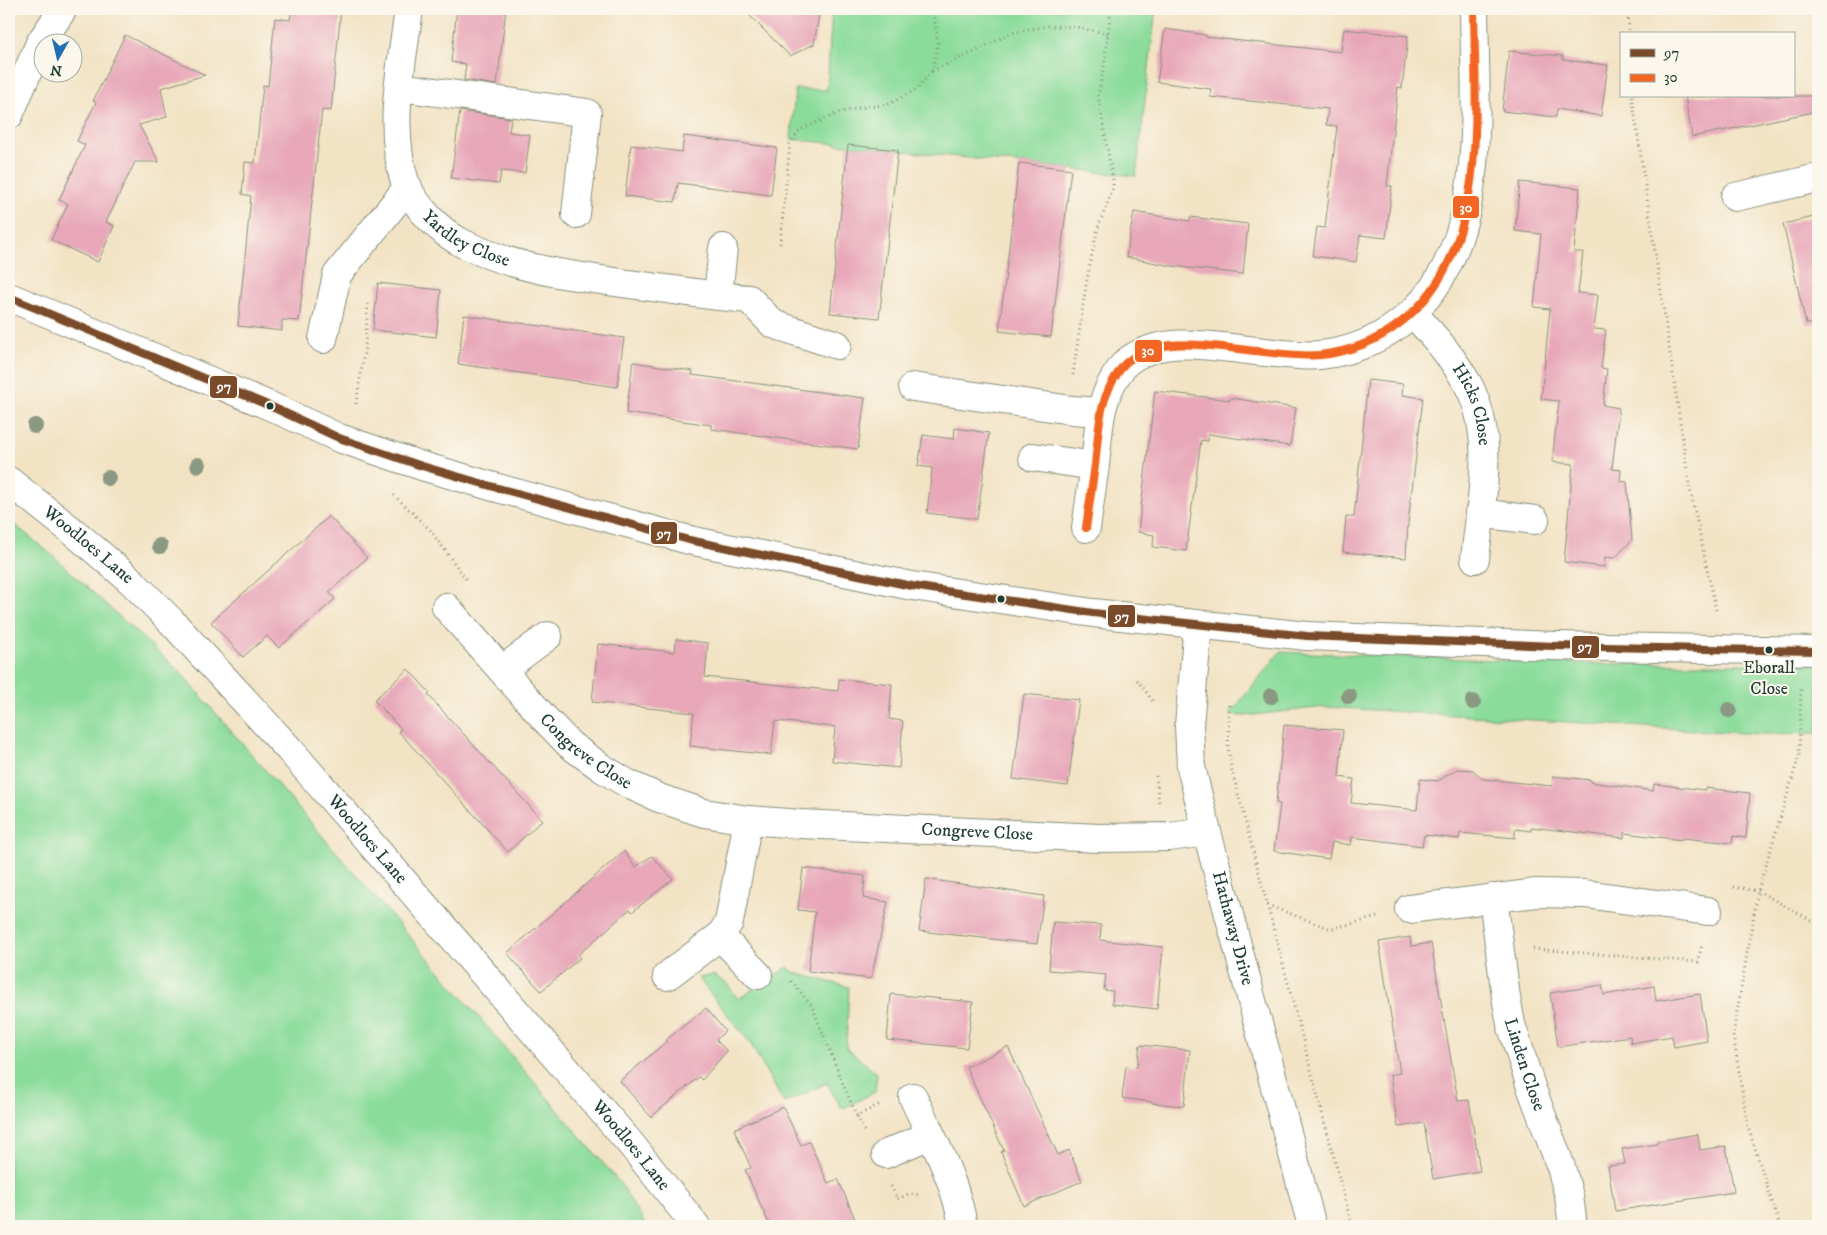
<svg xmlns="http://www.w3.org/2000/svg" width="1827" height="1235" font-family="'IM FELL DW Pica',serif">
	<rect width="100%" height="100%" fill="#fbf7ec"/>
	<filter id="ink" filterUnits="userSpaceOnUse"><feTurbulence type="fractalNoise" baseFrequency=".02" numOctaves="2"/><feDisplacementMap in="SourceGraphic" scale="10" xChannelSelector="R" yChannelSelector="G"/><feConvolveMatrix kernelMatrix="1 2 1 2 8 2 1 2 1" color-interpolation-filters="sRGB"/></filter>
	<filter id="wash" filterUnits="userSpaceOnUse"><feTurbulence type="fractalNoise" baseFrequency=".0096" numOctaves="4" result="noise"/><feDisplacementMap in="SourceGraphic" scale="20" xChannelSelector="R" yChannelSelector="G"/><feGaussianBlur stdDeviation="1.12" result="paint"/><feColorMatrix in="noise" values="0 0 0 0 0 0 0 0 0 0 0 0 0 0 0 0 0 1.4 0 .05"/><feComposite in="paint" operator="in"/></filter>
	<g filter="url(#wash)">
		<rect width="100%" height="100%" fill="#f2e3c5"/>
		<path fill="#8bdc9b" stroke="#558c68" d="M 832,9 L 1156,9 L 1136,176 L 791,139 L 795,89 L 827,90 Z
			M 9,520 L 53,556 L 181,673 L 454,988 L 620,1183 L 646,1226 L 9,1226 Z
			M 1280,652 L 1601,664 L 1818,664 L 1818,733 L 1759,734 L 1325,707 L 1244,716 L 1229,715 Z
			M 788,967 L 795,973 L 849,987 L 846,1048 L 877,1073 L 875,1092 L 842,1109 L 827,1083 L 784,1103 L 750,1043 L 698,978 L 713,975 L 727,984 L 738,999 Z"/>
		<g id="blocks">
			<path fill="#e8a8ba" d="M 292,9 L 341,9 L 331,111 L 322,110 L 299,321 L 282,320 L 282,331 L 238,326 L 251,196 L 242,194 L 245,162 L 255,163 L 263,85 L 268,86 L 275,18 L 290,20 Z
				M 457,9 L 506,9 L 497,85 L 464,80 L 466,64 L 451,62 Z
				M 743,9 L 820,9 L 814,44 L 790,56 Z
				M 1165,29 L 1206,35 L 1206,37 L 1341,52 L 1344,29 L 1408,36 L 1402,88 L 1398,87 L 1387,186 L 1392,186 L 1386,238 L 1360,235 L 1356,262 L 1313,256 L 1317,227 L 1325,228 L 1337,126 L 1326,125 L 1328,109 L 1210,97 L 1211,89 L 1157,82 Z
				M 125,35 L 205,75 L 161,88 L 167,117 L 139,125 L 159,162 L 135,162 L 106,222 L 114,226 L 98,262 L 51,240 L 68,204 L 59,200 L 85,145 L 77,141 L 96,102 L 93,101 Z
				M 1509,51 L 1563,56 L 1563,60 L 1608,65 L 1601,116 L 1557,109 L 1556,117 L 1502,111 Z
				M 1685,96 L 1818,96 L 1818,111 L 1692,137 Z
				M 460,111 L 511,118 L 509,132 L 530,135 L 525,173 L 501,171 L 499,184 L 451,178 Z
				M 684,136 L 777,148 L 771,195 L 678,183 L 675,202 L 625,196 L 631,145 L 682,152 Z
				M 848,145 L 898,150 L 879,318 L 830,313 Z
				M 1019,163 L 1071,169 L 1051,337 L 999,331 Z
				M 1520,182 L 1580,188 L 1574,252 L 1583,252 L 1578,293 L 1598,295 L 1594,329 L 1606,330 L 1601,368 L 1607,369 L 1603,405 L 1619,408 L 1612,469 L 1621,470 L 1620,481 L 1627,482 L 1632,540 L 1615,558 L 1605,557 L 1604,567 L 1564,562 L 1573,464 L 1552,462 L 1559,401 L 1541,399 L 1550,309 L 1534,307 L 1541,234 L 1515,231 Z
				M 1134,212 L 1190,221 L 1190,217 L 1248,224 L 1243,274 L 1172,266 L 1126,257 Z
				M 1818,216 L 1818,323 L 1806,324 L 1783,224 Z
				M 378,283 L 441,290 L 436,337 L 373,330 Z
				M 464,315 L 624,338 L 617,387 L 458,364 Z
				M 633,362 L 693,371 L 692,375 L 865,398 L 858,449 L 711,429 L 711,425 L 626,413 Z
				M 1368,380 L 1403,384 L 1402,395 L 1423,398 L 1408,523 L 1406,558 L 1343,552 L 1346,517 L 1354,517 Z
				M 1155,391 L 1230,400 L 1231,398 L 1296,408 L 1290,446 L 1208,434 L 1208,441 L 1201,440 L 1186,551 L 1153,547 L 1154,535 L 1138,532 Z
				M 955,428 L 989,433 L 977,519 L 927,513 L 932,468 L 918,466 L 923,435 L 954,439 Z
				M 329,516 L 367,558 L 329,592 L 335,599 L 279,648 L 267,636 L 243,657 L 211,622 Z
				M 676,639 L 708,643 L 705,677 L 838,691 L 839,679 L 892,684 L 889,719 L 903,721 L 899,768 L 832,761 L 835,727 L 775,721 L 771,755 L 690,746 L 694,713 L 592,702 L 598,644 L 675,652 Z
				M 408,669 L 430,693 L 428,695 L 542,820 L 508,852 L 398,731 L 401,729 L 374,700 Z
				M 1024,694 L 1079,700 L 1068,786 L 1013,779 Z
				M 1284,725 L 1343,730 L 1339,777 L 1354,779 L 1351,803 L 1417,810 L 1420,779 L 1438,781 L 1457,769 L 1473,770 L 1483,779 L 1552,786 L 1553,776 L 1591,780 L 1591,782 L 1653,791 L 1654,784 L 1705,790 L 1705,788 L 1750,793 L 1746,838 L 1733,836 L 1732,843 L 1682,838 L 1682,840 L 1624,833 L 1624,838 L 1531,827 L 1531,831 L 1515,829 L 1515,838 L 1460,833 L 1459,839 L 1424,835 L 1422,846 L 1352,837 L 1351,845 L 1332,842 L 1329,859 L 1274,851 L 1280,804 L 1276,803 Z
				M 624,851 L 635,867 L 652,856 L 673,879 L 632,912 L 630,909 L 578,955 L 580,958 L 541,991 L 507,953 Z
				M 803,868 L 865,876 L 863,898 L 888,902 L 871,979 L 808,971 L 815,912 L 798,910 Z
				M 926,879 L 1044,896 L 1037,944 L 919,931 Z
				M 1053,922 L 1101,925 L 1100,940 L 1163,947 L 1157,1009 L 1112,1004 L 1113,991 L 1104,990 L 1106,975 L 1049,970 Z
				M 1410,937 L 1411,946 L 1431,943 L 1458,1101 L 1469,1100 L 1480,1171 L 1433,1179 L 1424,1123 L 1398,1127 L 1390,1075 L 1400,1073 L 1379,942 Z
				M 1602,985 L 1604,995 L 1654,986 L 1656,1001 L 1700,994 L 1707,1041 L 1674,1047 L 1672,1036 L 1631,1043 L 1630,1036 L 1558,1047 L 1550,993 Z
				M 891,994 L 973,1002 L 967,1048 L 887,1040 Z
				M 706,1008 L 725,1031 L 716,1040 L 727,1051 L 702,1080 L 699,1077 L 651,1117 L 620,1081 L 667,1041 L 666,1040 Z
				M 1140,1045 L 1190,1050 L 1184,1106 L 1152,1103 L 1152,1102 L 1122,1098 L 1126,1066 L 1137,1067 Z
				M 1008,1047 L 1058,1155 L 1069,1150 L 1082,1181 L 1024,1206 L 1001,1152 L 1004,1151 L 966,1067 Z
				M 783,1107 L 801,1145 L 809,1142 L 828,1183 L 838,1179 L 858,1226 L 770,1226 L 745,1170 L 751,1168 L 734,1129 Z
				M 1698,1134 L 1700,1150 L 1726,1146 L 1734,1192 L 1615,1211 L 1608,1166 L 1625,1164 L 1622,1149 L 1657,1144 L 1657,1141 Z"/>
		</g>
	</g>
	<g filter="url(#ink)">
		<use href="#blocks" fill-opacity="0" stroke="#88907c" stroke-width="1"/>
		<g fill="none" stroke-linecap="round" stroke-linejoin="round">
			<g stroke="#88907c" stroke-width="30">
				<g id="minor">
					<path id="s1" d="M 409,9 C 402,64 387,127 405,182 C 414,206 441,233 464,244 C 515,269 573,276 629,284 C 669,289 709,296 749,299 L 773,324 L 837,345"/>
					<path d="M 400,87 L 587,113 L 576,214"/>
					<path d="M 9,115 L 40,43 L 63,9"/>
					<path d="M 1735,197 L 1818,178"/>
					<path d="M 718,296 L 723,248"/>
					<path d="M 9,297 L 270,406 L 339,438 L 422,466 L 494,487 L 689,540 L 912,586 L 1093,613 L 1307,636 L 1554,646 L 1818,651"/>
					<path id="s2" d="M 1413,313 C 1431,333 1449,353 1463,376 C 1498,429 1481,500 1475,559"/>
					<path d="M 323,339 L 337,275 L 408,187"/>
					<path d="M 913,387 L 1072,410 L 1101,412"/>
					<path d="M 1033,457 L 1095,466"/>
					<path id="s3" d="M 9,481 L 76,534 L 129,579 L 171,621 L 289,749 L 630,1143 L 696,1226"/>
					<path d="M 1479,513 L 1535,520"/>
					<path d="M 1086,528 C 1089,507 1092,486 1095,465 C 1099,430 1098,399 1120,370 C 1122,367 1125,363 1128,361 C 1164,334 1215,347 1256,351 C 1277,353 1299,357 1320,355 C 1349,352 1377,341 1400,323 C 1491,254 1475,110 1474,9"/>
					<path id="s4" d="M 446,607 L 544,718 L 570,745 L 602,768 L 628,784 L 659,798 L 704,813 L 748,820 L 801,824 L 1099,838 L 1169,837 L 1207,832"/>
					<path id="s5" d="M 1198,625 L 1189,725 L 1191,767 L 1207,832 L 1312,1226"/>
					<path d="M 502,670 L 548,636"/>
					<path id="s6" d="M 1493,898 L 1506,997 L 1511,1024 L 1531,1087 L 1561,1167 L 1569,1196 L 1573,1226"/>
					<path d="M 1409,909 L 1536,893 L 1585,894 L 1708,911"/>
					<path d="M 720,936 L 758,975"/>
					<path d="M 667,976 L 720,936 L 729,922 L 748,820"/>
					<path d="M 913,1097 C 932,1138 956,1181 963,1226"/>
					<path d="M 886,1154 L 930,1135"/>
				</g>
			</g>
			<path stroke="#88907c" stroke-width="3" stroke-dasharray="1 4" stroke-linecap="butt" d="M 1628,9 L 1629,34
				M 932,71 L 974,52 L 1011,33 L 1047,26 L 1077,27 L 1108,34
				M 1632,96 L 1690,489 L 1716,610
				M 780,244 L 790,144 L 800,130 L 820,121 L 838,113 L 859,108 L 889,104 L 917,89 L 932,71 L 938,43 L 934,14 L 935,9
				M 1073,375 L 1086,285 L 1092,254 L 1098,228 L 1113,188 L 1113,180 L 1098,96 L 1104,66 L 1111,9
				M 356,404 L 365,346 L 368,303
				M 394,495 L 430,530 L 466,579
				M 1137,680 L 1155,704
				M 1229,705 L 1228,746 L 1231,767 L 1352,1226
				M 1156,776 L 1159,804
				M 1733,887 L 1758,891 L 1818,924
				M 1267,905 L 1331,929 L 1377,917
				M 1533,949 L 1698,962 L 1702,944
				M 791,981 L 812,1006 L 845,1089 L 857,1116
				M 864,1131 L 857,1116 L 882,1103
				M 891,1186 L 897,1199 L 909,1194 L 920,1195
				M 1780,1226 L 1748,1127 L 1733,1035 L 1758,891 L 1799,756 L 1801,688"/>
			<use href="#minor" stroke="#fff" stroke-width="28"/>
			<g stroke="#fbf7ec" stroke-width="11">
				<path id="bus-1" d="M 9,297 L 270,406 L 339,438 L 422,466 L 494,487 L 689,540 L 912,586 L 1093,613 L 1307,636 L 1554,646 L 1818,651"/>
			</g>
			<g stroke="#fbf7ec" stroke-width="11">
				<path id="bus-2" d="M 1086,528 C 1089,507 1092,486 1095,465 C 1099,430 1098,399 1120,370 C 1122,367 1125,363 1128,361 C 1164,334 1215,347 1256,351 C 1277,353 1299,357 1320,355 C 1349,352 1377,341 1400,323 C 1491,254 1475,110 1474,9"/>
			</g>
			<use href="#bus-1" stroke="#7a4b2a" stroke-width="8"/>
			<use href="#bus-2" stroke="#f26522" stroke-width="8"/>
		</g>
		<g fill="#8a9981">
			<circle cx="35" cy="426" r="8"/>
			<circle cx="198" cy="465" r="8"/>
			<circle cx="108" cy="478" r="8"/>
			<circle cx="160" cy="546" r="8"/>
			<circle cx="1271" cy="696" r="8"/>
			<circle cx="1349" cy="696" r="8"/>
			<circle cx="1473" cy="702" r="8"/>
			<circle cx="1729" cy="710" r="8"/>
		</g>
	</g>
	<g fill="#1f3d34" stroke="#fbf7ec" stroke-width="2">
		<circle cx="270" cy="406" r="4.5"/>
		<circle cx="1001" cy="599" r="4.5"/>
		<circle cx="1769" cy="650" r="4.5"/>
	</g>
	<g text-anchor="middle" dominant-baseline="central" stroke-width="4" stroke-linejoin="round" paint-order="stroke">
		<g font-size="17" fill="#1f3d34" stroke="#fbf7ec">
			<text x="1769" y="668">Eborall<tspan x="1769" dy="21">Close</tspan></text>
		</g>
		<g font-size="18" fill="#1f3d34" stroke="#fbf7ec">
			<text stroke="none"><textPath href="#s1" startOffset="261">Yardley Close</textPath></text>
			<text stroke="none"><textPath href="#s2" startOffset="111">Hicks Close</textPath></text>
			<text stroke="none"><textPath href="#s3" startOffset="102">Woodloes Lane</textPath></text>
			<text stroke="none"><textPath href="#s4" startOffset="202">Congreve Close</textPath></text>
			<text stroke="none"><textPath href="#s4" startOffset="611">Congreve Close</textPath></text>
			<text stroke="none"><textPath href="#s3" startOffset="508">Woodloes Lane</textPath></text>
			<text stroke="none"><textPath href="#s5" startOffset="309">Hathaway Drive</textPath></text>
			<text stroke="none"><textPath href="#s6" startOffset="170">Linden Close</textPath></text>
			<text stroke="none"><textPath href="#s3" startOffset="912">Woodloes Lane</textPath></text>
		</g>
	</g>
	<g stroke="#fbf7ec" stroke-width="2">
		<rect x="1452" y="195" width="28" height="24" rx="5" fill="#f26522"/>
		<rect x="1134" y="339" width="29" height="24" rx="5" fill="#f26522"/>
		<rect x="209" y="375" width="29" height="24" rx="5" fill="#7a4b2a"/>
		<rect x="650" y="521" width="28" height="24" rx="5" fill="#7a4b2a"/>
		<rect x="1107" y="604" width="29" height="24" rx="5" fill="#7a4b2a"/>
		<rect x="1571" y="635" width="29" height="24" rx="5" fill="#7a4b2a"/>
	</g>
	<g font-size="14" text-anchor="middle" font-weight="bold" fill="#fff">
		<text x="1466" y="212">30</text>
		<text x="1148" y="355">30</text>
		<text x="224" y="391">97</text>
		<text x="664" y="538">97</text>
		<text x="1122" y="621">97</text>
		<text x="1585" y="651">97</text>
	</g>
	<rect width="1827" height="1235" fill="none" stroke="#fbf7ec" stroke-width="30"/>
	<rect x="1620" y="32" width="175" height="65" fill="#fbf7ec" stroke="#a3ada2"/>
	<rect x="1630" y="49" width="25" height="8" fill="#7a4b2a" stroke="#a3ada2"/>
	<text x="1664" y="58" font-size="15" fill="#1f3d34">97</text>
	<rect x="1630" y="74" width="25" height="8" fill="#f26522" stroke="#a3ada2"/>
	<text x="1664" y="82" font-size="15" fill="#1f3d34">30</text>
	<g transform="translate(58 58) rotate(188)"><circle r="24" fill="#fbf7ec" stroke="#a3ada2"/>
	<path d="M0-4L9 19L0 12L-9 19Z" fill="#1f6fb2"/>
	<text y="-8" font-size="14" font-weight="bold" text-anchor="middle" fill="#1f3d34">N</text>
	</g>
</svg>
